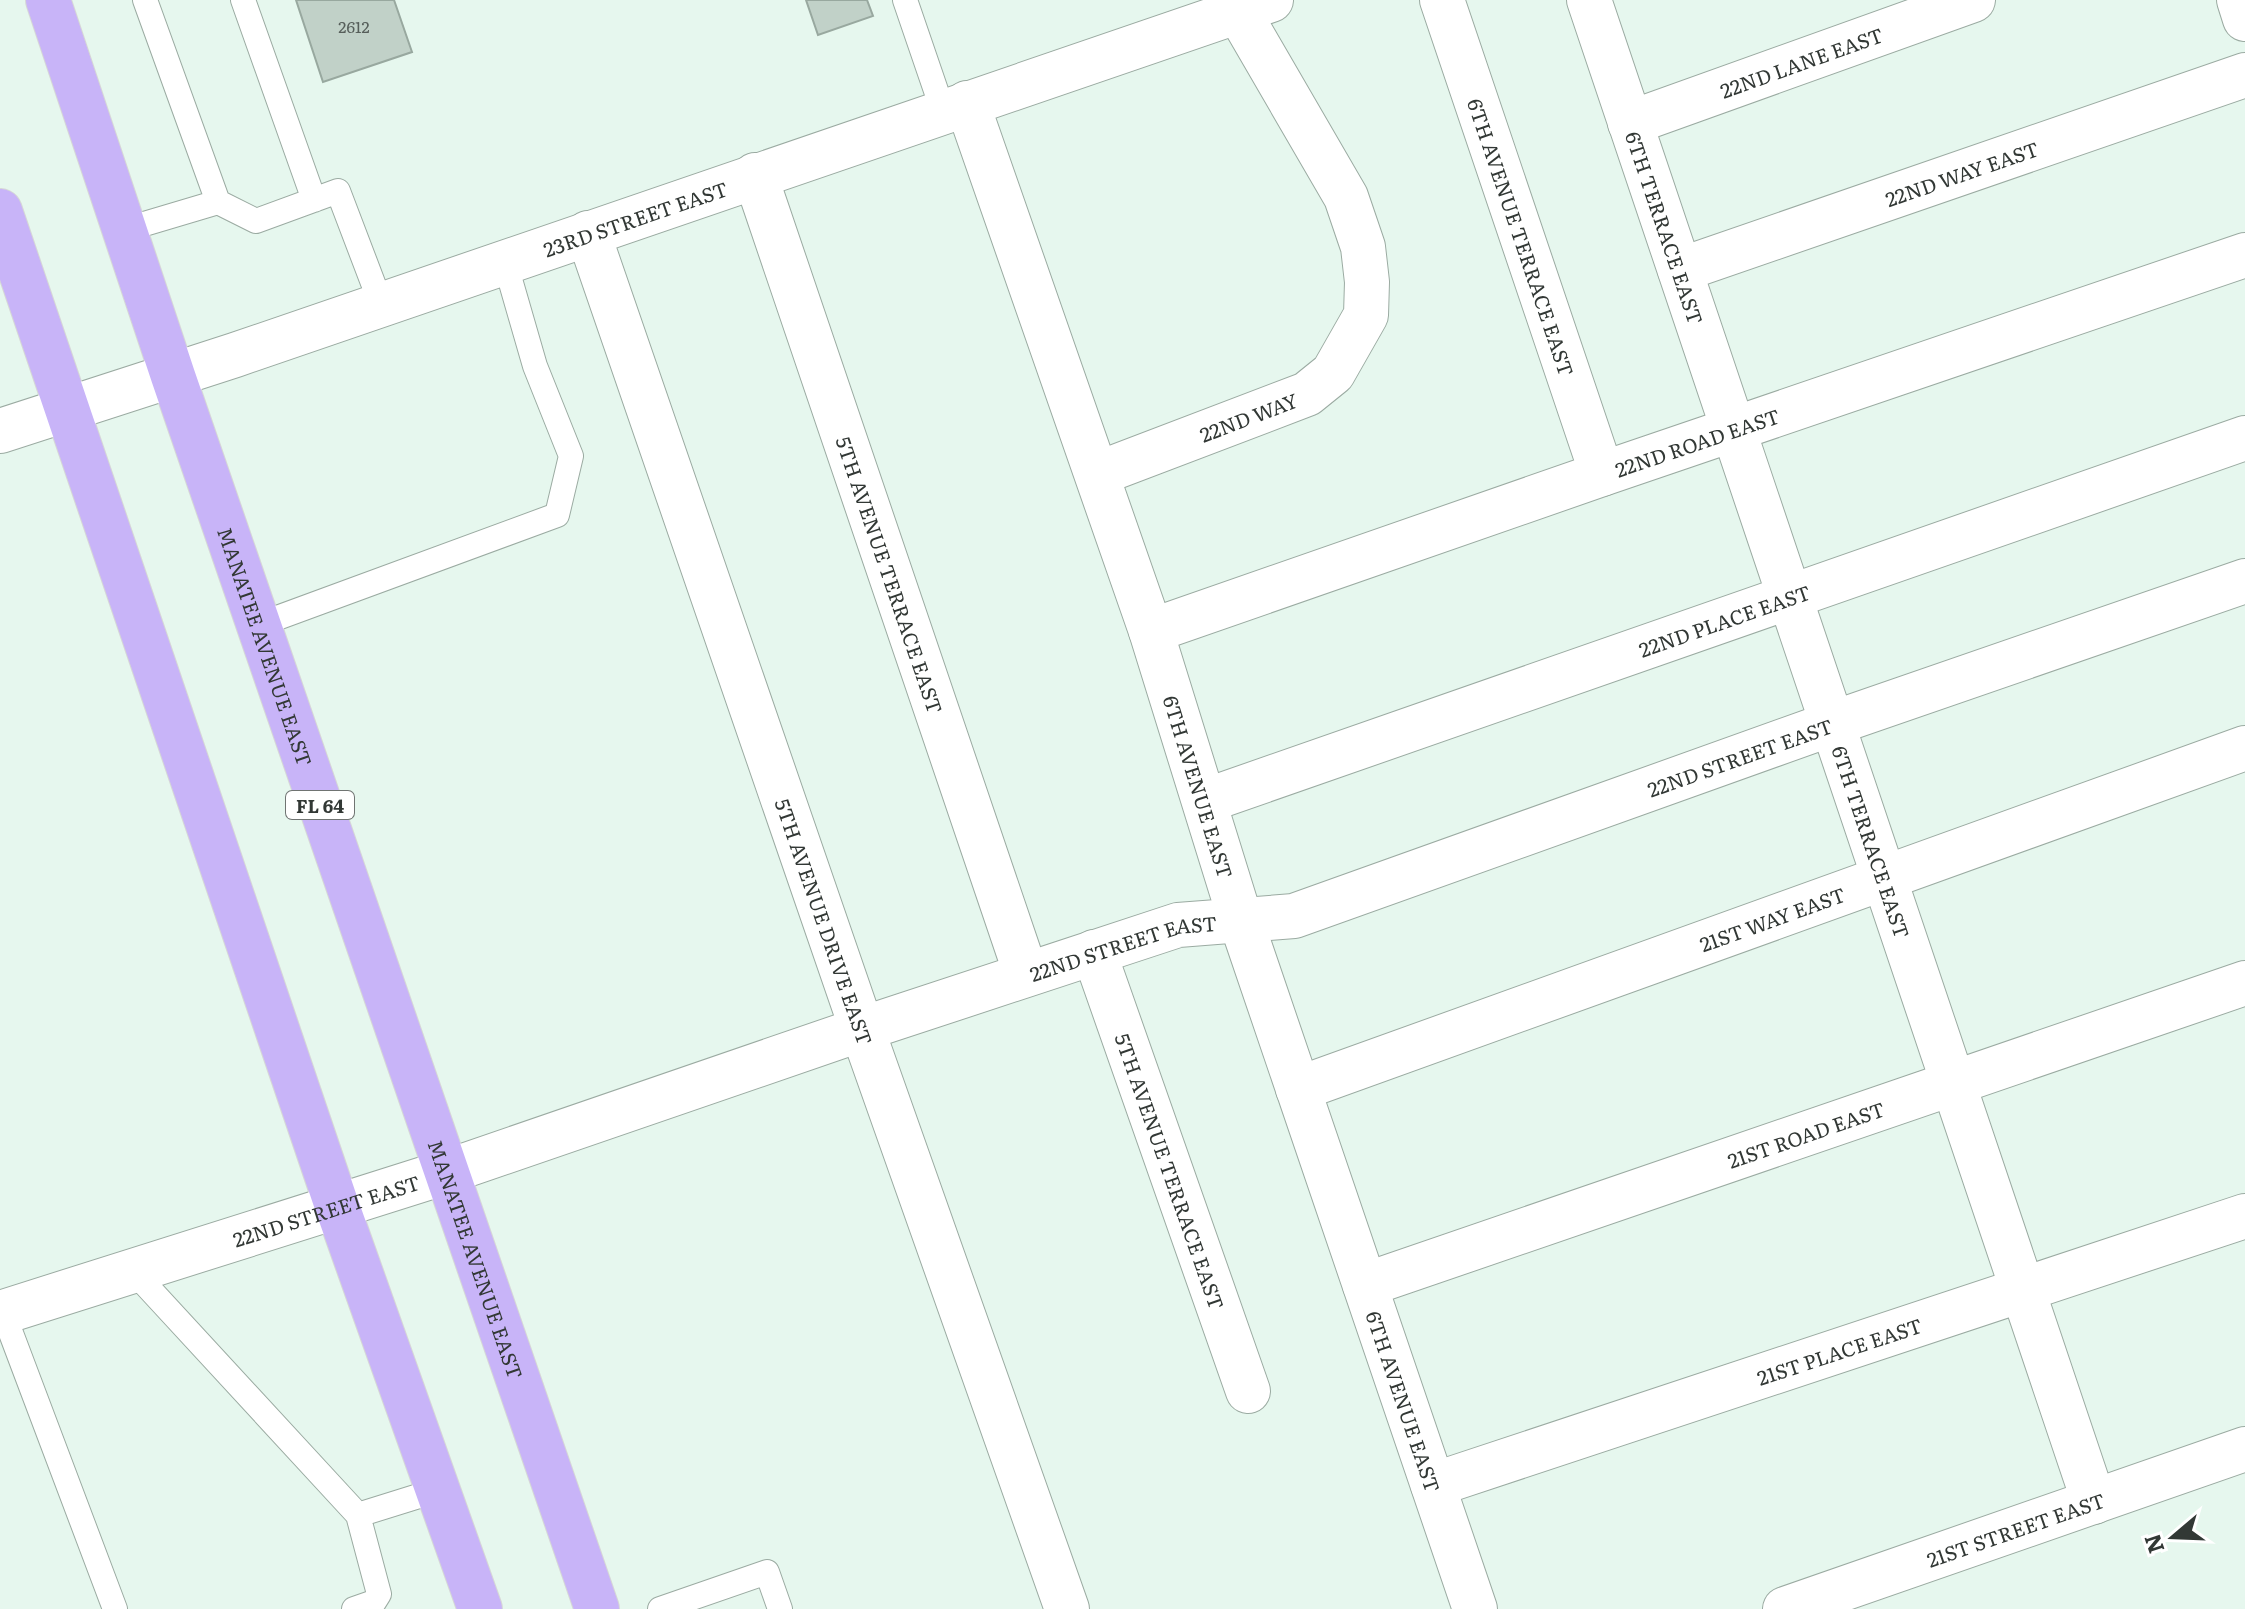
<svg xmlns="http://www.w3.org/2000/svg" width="2245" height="1609" font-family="Literata,serif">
	<rect width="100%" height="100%" fill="#e6f7ee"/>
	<path fill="#c1d1c8" stroke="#98a89f" stroke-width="2" d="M 296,0 L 394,0 L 412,52 L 323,82 Z
		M 806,0 L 867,0 L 873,16 L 818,35 Z"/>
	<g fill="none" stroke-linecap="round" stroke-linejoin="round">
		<g stroke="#9baba2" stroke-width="26">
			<path id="lane" d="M 145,0 L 218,202
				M 243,0 L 314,200
				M 905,0 L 943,111
				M 124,230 L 218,202 L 256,221 L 338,191 L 381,304
				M 258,625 L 557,515 L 571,456 L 535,366 L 505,262
				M 133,1271 L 358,1515
				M 3,1312 L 115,1609
				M 354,1609 L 374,1602 L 379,1594 L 358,1515 L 438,1490
				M 660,1609 L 767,1572 L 780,1609"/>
		</g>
		<g stroke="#9baba2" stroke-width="46">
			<g id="street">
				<path id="s1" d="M 1442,0 L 1602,474"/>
				<path id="s2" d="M 1589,0 L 2094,1502"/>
				<path d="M 2239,0 L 2245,19"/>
				<path id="s3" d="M 967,103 L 1151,631 L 1240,918 L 1475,1609"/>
				<path id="s4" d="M 1630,123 L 1973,0"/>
				<path id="s5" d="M 755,175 L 1026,974"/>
				<path id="s6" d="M 588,233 L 862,1029 L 1067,1609"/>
				<path id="s7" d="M 1680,270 L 2245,75"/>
				<path id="s8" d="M 0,431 L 235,355 L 1271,0"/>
				<path id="s9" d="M 1097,474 L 1307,394 L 1333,373 L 1366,315 L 1367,282 L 1363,247 L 1346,197 L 1238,11"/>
				<path id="s10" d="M 1151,631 L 1602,474 L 2245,255"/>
				<path id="s11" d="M 1205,801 L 2245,438"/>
				<path id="s12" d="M 1094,952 L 1248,1391"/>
				<path id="s13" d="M 1298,1089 L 2245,748"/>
				<path id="s14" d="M 1365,1285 L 2245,983"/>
				<path id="s15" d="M 0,1313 L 446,1172 L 862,1029 L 1178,925 L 1294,916 L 1831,724 L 2245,581"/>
				<path id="s16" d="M 1433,1485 L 2245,1216"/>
				<path id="s17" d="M 1785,1609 L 2245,1449"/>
			</g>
		</g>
		<g stroke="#d6d7d7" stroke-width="46">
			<g id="primary">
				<path id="s18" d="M 48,0 L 173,376 L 597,1609"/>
				<path d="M 0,211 L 337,1206 L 480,1609"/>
			</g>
		</g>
		<use href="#lane" stroke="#fff" stroke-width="24"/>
		<use href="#street" stroke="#fff" stroke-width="44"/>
		<use href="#primary" stroke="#c8b4f8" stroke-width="44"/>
	</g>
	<g text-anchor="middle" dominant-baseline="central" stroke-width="6" stroke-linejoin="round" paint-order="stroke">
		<g font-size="16" fill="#565e5a">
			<text x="354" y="26">2612</text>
		</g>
		<rect fill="#fff" stroke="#707472" stroke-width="2" x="286" y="791" width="68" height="28" rx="6"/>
		<g font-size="18" font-weight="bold" fill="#323835">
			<text x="320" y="805">FL 64</text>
		</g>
		<g font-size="20" fill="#323835" stroke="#fff">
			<text stroke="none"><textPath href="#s4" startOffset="182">22ND LANE EAST</textPath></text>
			<text stroke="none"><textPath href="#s7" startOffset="298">22ND WAY EAST</textPath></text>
			<text stroke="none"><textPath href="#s8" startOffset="670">23RD STREET EAST</textPath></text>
			<text stroke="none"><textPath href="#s2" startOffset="240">6TH TERRACE EAST</textPath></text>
			<text stroke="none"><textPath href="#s1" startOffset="250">6TH AVENUE TERRACE EAST</textPath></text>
			<text stroke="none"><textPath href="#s9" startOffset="162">22ND WAY</textPath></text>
			<text stroke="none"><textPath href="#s10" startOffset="578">22ND ROAD EAST</textPath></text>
			<text stroke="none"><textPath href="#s5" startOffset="422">5TH AVENUE TERRACE EAST</textPath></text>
			<text stroke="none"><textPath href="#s11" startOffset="550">22ND PLACE EAST</textPath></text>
			<text stroke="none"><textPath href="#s18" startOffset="682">MANATEE AVENUE EAST</textPath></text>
			<text stroke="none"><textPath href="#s15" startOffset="1830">22ND STREET EAST</textPath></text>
			<text stroke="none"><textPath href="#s3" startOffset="722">6TH AVENUE EAST</textPath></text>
			<text stroke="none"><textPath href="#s2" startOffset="888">6TH TERRACE EAST</textPath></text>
			<text stroke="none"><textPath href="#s13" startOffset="504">21ST WAY EAST</textPath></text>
			<text stroke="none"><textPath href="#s6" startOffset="728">5TH AVENUE DRIVE EAST</textPath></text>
			<text stroke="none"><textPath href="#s15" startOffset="1182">22ND STREET EAST</textPath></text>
			<text stroke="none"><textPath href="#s14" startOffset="466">21ST ROAD EAST</textPath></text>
			<text stroke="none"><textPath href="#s12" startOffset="232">5TH AVENUE TERRACE EAST</textPath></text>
			<text stroke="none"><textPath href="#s15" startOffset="342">22ND STREET EAST</textPath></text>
			<text stroke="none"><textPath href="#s18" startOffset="1330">MANATEE AVENUE EAST</textPath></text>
			<text stroke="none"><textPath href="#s16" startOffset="428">21ST PLACE EAST</textPath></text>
			<text stroke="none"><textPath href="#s3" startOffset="1370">6TH AVENUE EAST</textPath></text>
			<text stroke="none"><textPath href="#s17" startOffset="244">21ST STREET EAST</textPath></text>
		</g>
	</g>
	<g transform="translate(2173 1537) rotate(251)" stroke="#ffffff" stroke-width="6" paint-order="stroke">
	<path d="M0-6L14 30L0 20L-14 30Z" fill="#323835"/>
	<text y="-12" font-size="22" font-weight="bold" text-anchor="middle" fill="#323835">N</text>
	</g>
</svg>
